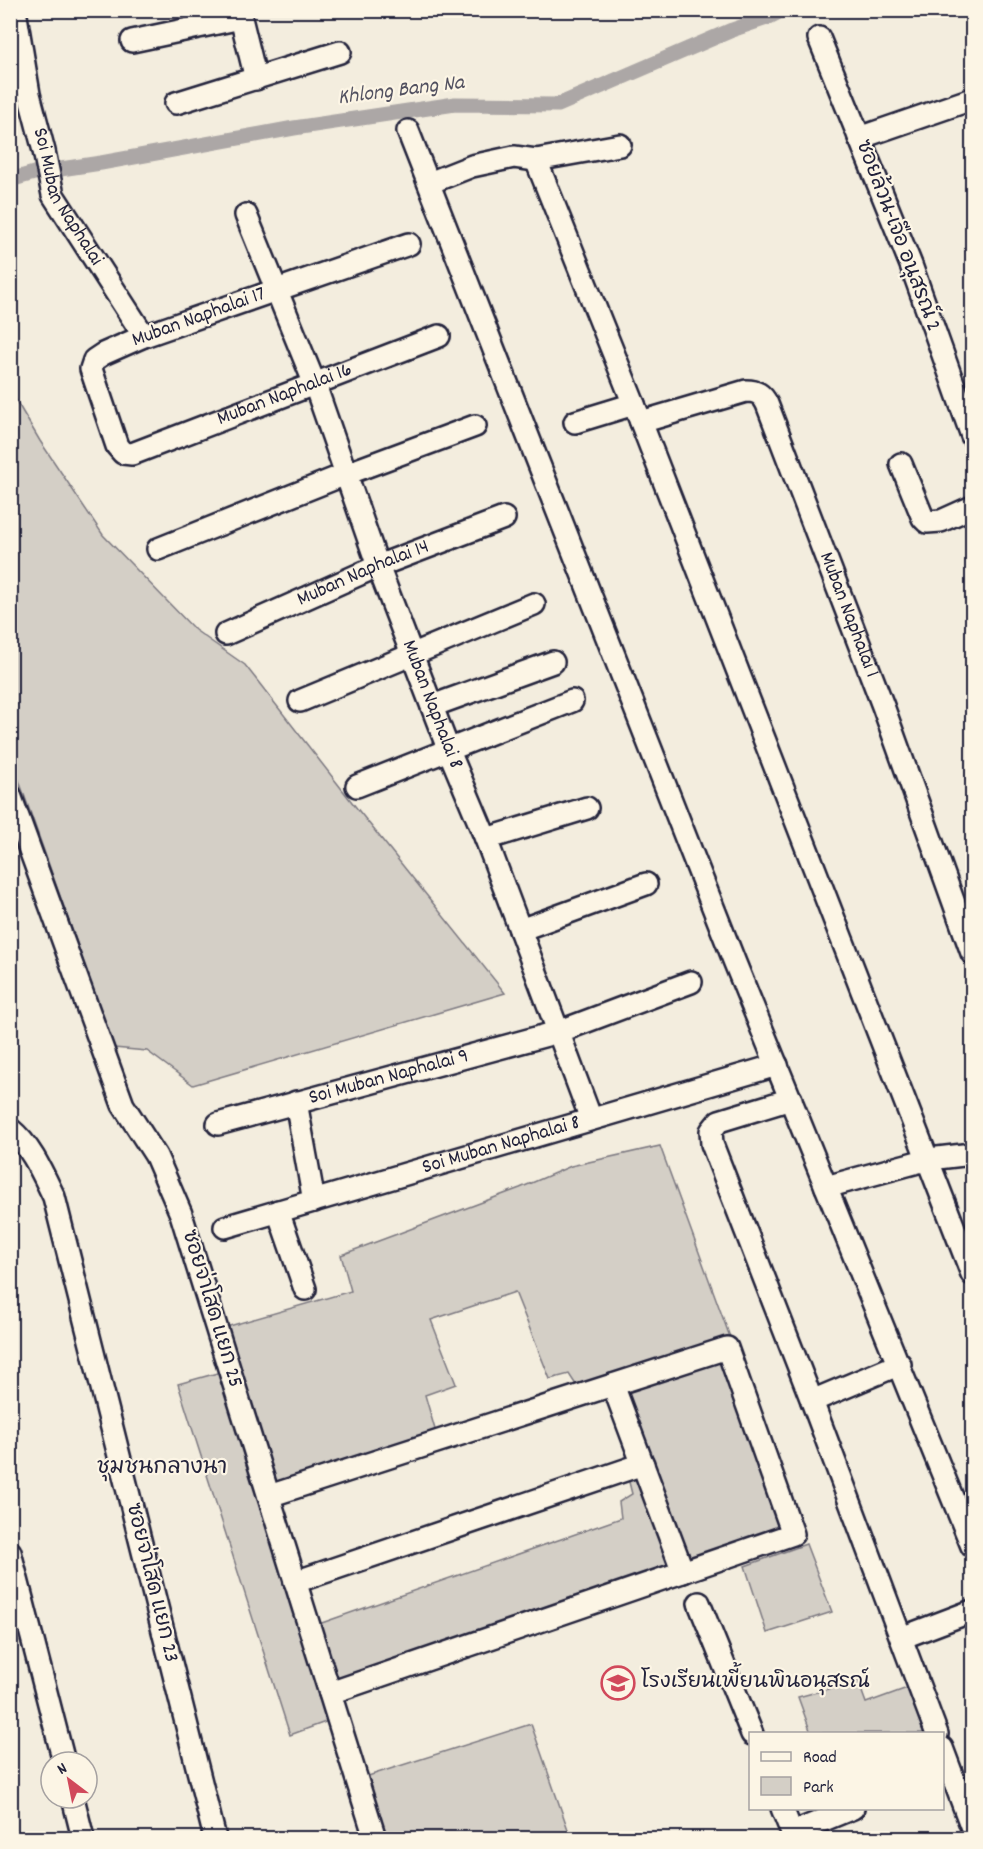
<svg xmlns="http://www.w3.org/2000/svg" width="983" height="1849" font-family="Dekko,'Playpen Sans Thai',sans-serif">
	<rect width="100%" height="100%" fill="#f3edde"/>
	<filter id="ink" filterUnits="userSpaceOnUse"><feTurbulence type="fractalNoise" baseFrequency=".0167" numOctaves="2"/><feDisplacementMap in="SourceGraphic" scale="12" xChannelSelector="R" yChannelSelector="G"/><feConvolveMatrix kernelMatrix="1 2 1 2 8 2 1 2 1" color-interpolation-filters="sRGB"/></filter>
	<g filter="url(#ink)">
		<path fill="#d4cfc6" stroke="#7b7880" stroke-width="1.5" d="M 11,392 L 40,441 L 103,535 L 195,630 L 245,665 L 355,806 L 505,993 L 193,1085 L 147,1051 L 114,1048 L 11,758 Z
			M 660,1146 L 730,1337 L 578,1388 L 569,1374 L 550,1379 L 515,1292 L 431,1320 L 456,1384 L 425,1395 L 436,1433 L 276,1483 L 226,1327 L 351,1291 L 341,1255 L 520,1188 L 571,1166 Z
			M 724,1355 L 785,1531 L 692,1562 L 623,1388 Z
			M 221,1372 L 331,1720 L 290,1735 L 178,1384 Z
			M 639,1471 L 677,1570 L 335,1683 L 316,1625 L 621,1518 L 619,1502 L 632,1494 L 628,1478 Z
			M 806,1544 L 832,1612 L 767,1633 L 745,1566 Z
			M 858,1681 L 866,1703 L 910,1687 L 927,1733 L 811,1733 L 798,1697 Z
			M 531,1724 L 571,1838 L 385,1838 L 368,1776 Z"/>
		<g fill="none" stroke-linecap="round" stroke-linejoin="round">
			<path stroke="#aca7a6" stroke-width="15" d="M 10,180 L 34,173 L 101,163 L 294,128 L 455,104 L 558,105 L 732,30 L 767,18 L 783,10"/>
			<g stroke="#22223b" stroke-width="26">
				<g id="minor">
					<path id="s1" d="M 15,10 L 29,94 L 44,151 L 53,195 L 144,336"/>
					<path d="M 239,10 L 256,79"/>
					<path d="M 819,38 L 911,265 L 972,436"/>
					<path d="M 132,41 L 241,18"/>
					<path d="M 176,103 L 340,52"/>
					<path d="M 408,131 L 735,963 L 972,1546"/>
					<path d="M 859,138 L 972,99"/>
					<path d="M 536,160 L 641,422 L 972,1274"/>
					<path d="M 429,183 L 472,166 L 514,157 L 536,160 L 620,145"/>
					<path id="s2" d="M 246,215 L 314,382 L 378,566 L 449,751 L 486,839 L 591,1119"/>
					<path id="s3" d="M 409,244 L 144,336 L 103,354 L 94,360 L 91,369 L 117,446 L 123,453 L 132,454 L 439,336"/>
					<path d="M 575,422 L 634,404"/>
					<path id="s4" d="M 641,422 L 746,391 C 757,391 762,394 767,404 L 883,706 L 972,953"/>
					<path d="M 901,464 L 923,518 L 927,522 L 941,521 L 972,507"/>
					<path d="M 158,549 L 346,474 L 475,426"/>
					<path id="s5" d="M 226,634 L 378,566 L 504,518"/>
					<path d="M 300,701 L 534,604"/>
					<path d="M 432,706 L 553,662"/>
					<path d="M 357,786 L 572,701"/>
					<path d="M 10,795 L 123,1105 L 156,1156 L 181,1214 L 375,1838"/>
					<path d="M 486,839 L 587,808"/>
					<path d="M 520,930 L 646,884"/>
					<path d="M 791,1099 L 719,1121 L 711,1131 L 712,1144 L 812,1401 L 937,1734"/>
					<path d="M 296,1102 L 314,1201"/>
					<path id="s6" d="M 218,1124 L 558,1032 L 691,982"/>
					<path d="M 10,1129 C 31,1146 42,1172 54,1197 L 215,1838"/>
					<path d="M 826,1187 L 929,1159 L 972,1154"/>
					<path d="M 278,1211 L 305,1289"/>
					<path id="s7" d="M 225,1227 L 777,1065"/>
					<path d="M 613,1385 L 683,1572"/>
					<path d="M 812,1401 L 900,1364"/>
					<path d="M 269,1496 L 727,1348 L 793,1534 L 330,1693"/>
					<path d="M 10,1552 L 64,1762"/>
					<path d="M 295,1582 L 643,1464"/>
					<path d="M 699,1603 L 752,1734"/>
					<path d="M 901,1638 L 972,1611"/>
					<path d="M 942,1748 L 972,1828"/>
					<path d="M 73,1798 L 83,1838"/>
					<path d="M 782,1808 L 794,1838"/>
					<path d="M 792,1833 L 853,1808"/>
				</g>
			</g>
			<use href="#minor" stroke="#fcf5e5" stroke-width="21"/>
		</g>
	</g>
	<defs>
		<g id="school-ring" transform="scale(1.725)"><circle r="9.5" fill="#fcf5e5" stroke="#d1495b" stroke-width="1.5"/><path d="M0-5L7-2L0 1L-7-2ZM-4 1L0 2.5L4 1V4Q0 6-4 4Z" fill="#d1495b"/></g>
	</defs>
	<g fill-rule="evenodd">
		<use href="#school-ring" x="618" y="1683"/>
	</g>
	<g text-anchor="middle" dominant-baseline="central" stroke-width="4.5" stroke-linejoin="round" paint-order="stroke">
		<g font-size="21" fill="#22223b" stroke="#fcf5e5">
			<text stroke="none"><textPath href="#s1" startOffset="196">Soi Muban Naphalai</textPath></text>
			<text transform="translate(897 236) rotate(69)">ซอยล้วน-เจือ อนุสรณ์ 2</text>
			<text transform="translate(199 318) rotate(-20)">Muban Naphalai 17</text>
			<text stroke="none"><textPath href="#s3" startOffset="609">Muban Naphalai 16</textPath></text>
			<text stroke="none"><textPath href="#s5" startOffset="150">Muban Naphalai 14</textPath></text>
			<text stroke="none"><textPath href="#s4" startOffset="362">Muban Naphalai 1</textPath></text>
			<text stroke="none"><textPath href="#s2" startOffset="524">Muban Naphalai 8</textPath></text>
			<text stroke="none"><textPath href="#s6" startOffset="177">Soi Muban Naphalai 9</textPath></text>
			<text stroke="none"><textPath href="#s7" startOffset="288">Soi Muban Naphalai 8</textPath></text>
			<text transform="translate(211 1309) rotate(73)">ซอยจ่าโสด แยก 25</text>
			<text transform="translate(151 1583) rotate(76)">ซอยจ่าโสด แยก 23</text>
		</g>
		<g font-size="21" fill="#22223b" stroke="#fcf5e5" text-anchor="start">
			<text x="641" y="1683">โรงเรียนเพี้ยนพินอนุสรณ์</text>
		</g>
		<g font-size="22" font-style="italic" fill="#525160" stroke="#fcf5e5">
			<text transform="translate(401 91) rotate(-7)">Khlong Bang Na</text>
		</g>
		<g font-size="22" fill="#22223b" stroke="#fcf5e5">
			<text x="162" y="1468">ชุมชนกลางนา</text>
		</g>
	</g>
	<rect width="983" height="1849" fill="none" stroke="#fcf5e5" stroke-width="36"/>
	<rect x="18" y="18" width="947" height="1813" fill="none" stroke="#22223b" stroke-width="2" filter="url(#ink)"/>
	<rect x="749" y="1732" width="195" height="78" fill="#fcf5e5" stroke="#a5a1a1" stroke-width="1.5"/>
	<rect x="761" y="1752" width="30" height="9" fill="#fcf5e5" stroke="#a5a1a1" stroke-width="1.5"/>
	<text x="803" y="1762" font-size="18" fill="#22223b">Road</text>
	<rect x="761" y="1777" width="30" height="18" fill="#d4cfc6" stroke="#a5a1a1" stroke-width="1.5"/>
	<text x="803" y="1792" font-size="18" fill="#22223b">Park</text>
	<g transform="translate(69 1780) rotate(328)"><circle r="28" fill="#fcf5e5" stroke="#a5a1a1" stroke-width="1.5"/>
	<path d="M0-4.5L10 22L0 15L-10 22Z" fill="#d1495b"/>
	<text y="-9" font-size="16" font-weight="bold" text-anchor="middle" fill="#22223b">N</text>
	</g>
</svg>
